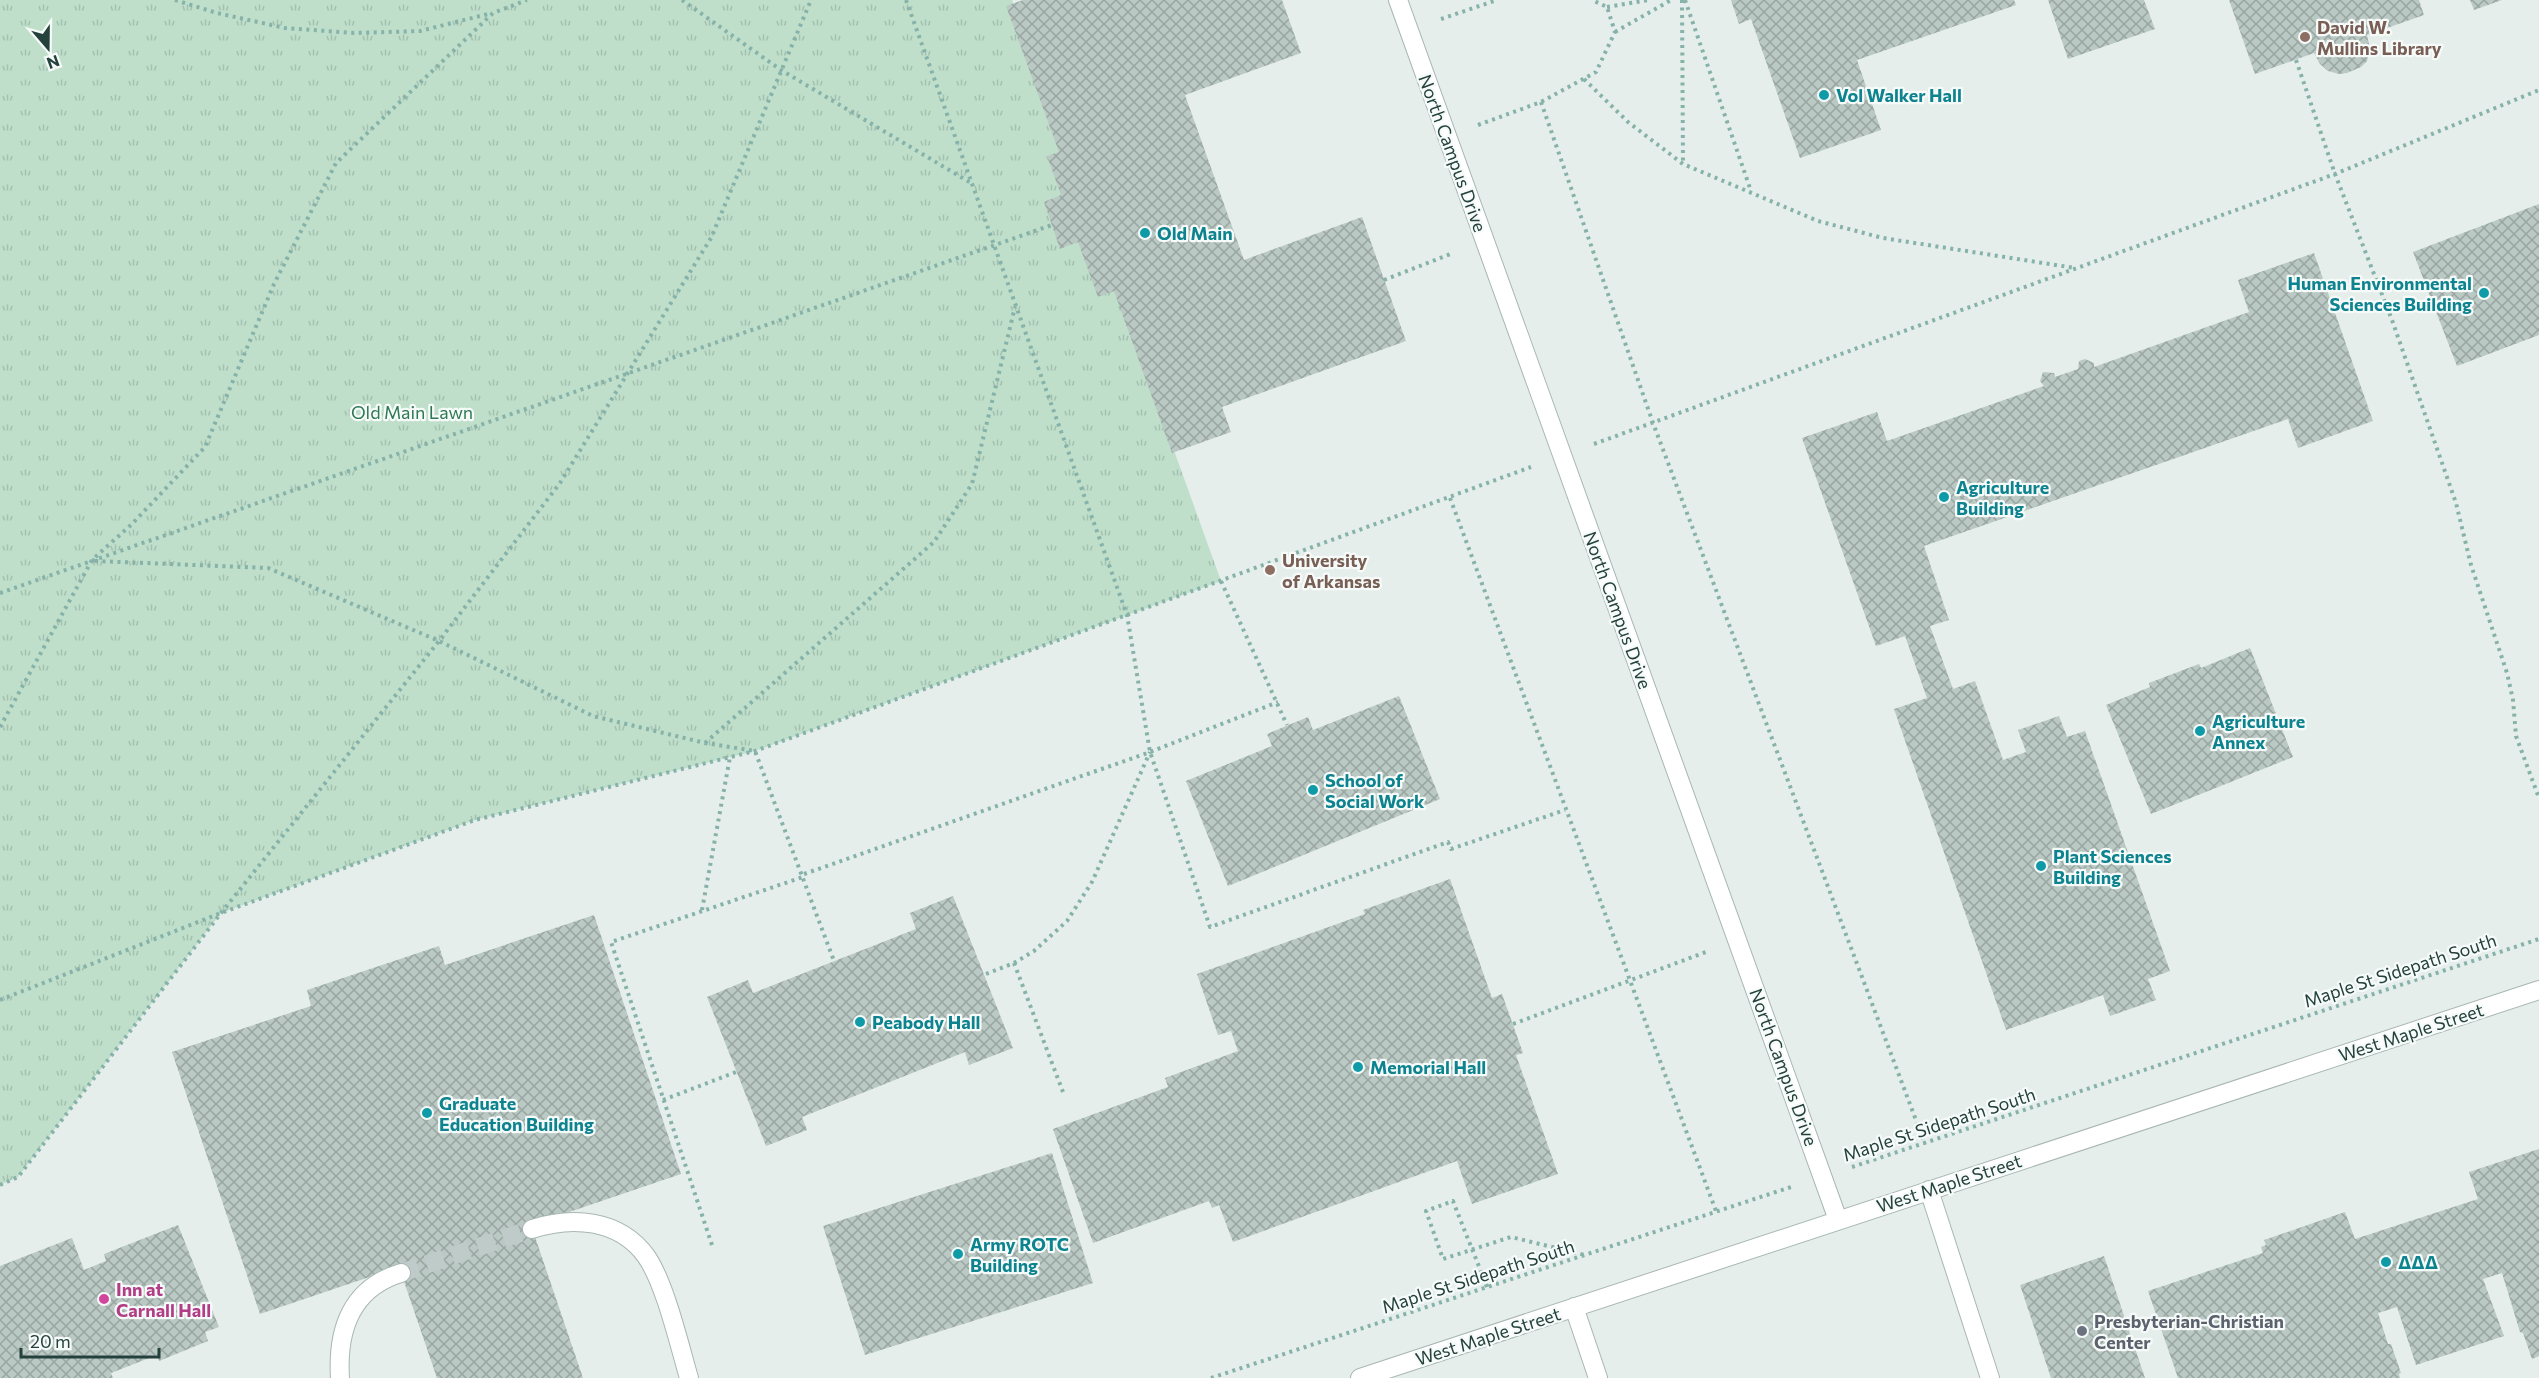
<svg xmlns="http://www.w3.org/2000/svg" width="2539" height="1378" font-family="Commissioner,sans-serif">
	<defs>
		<pattern id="park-tufts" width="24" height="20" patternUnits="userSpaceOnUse" patternTransform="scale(1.5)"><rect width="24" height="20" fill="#bfdfcb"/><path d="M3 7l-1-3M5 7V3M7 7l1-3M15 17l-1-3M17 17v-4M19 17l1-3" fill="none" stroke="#a4c1af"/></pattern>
		<pattern id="building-cross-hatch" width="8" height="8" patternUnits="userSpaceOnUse" patternTransform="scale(1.5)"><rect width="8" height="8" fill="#bbc9c5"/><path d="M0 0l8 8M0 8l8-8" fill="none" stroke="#98a5a1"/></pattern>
	</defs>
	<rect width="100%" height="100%" fill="#e6eeec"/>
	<path fill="url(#park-tufts)" d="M 0,0 L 1012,0 L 1221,581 L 755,751 L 475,820 L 221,913 L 18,1177 L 0,1185 Z"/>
	<path fill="url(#building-cross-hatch)" d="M 1023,0 L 1282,0 L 1301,53 L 1185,95 L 1244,260 L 1362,217 L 1406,341 L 1222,407 L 1231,432 L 1172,453 L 1114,291 L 1098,297 L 1078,242 L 1060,249 L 1044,202 L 1061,195 L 1047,156 L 1059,152 L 1006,6 Z
		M 1731,0 L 2014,0 L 2016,5 L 1857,60 L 1881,130 L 1800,158 L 1751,19 L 1739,24 Z
		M 2048,0 L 2144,0 L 2155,29 L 2068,59 Z
		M 2229,0 L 2419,0 L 2424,15 L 2367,35 L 2370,49 L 2367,61 L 2361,67 L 2347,73 L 2339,74 L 2328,71 L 2320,64 L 2314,53 L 2255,74 Z
		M 2470,0 L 2502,0 L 2474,10 Z
		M 2539,204 L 2539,335 L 2457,366 L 2413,252 Z
		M 2314,253 L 2373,421 L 2298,448 L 2288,419 L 1924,546 L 1949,620 L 1930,626 L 1953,689 L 1975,681 L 2003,760 L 2026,752 L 2018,730 L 2059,716 L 2067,737 L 2085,731 L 2170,971 L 2148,979 L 2156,1000 L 2110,1016 L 2103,995 L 2006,1030 L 1894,709 L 1927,698 L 1905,636 L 1876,646 L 1802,438 L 1877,412 L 1887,441 L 2044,386 L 2040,381 L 2043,372 L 2054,373 L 2055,377 L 2078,369 L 2079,361 L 2085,359 L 2094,363 L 2094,367 L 2249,312 L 2238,280 Z
		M 2250,648 L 2293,757 L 2151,814 L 2106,705 L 2150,687 L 2149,683 L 2199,664 L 2201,668 Z
		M 1399,696 L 1440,799 L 1228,886 L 1186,781 L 1272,746 L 1267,734 L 1308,717 L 1313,730 Z
		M 1450,879 L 1492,998 L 1502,994 L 1523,1053 L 1516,1055 L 1558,1174 L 1472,1204 L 1457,1161 L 1233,1242 L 1219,1205 L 1212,1208 L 1209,1201 L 1093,1243 L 1053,1129 L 1168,1087 L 1165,1078 L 1238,1051 L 1231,1031 L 1218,1035 L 1197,974 L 1365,914 L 1363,910 Z
		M 953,896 L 1013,1048 L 969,1065 L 965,1052 L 802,1117 L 807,1130 L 766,1146 L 707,997 L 748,980 L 753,993 L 916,929 L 910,913 Z
		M 594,915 L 681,1174 L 531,1225 L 583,1378 L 437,1378 L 399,1267 L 260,1314 L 172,1052 L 311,1006 L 307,990 L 439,946 L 445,965 Z
		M 2539,1149 L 2539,1356 L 2532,1359 L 2523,1333 L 2520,1332 L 2502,1273 L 2483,1279 L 2504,1336 L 2416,1365 L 2397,1307 L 2378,1313 L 2388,1344 L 2391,1344 L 2401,1373 L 2399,1374 L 2400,1378 L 2178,1378 L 2148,1291 L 2263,1253 L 2261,1247 L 2266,1245 L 2264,1240 L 2345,1212 L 2355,1239 L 2478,1199 L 2469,1172 Z
		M 1052,1153 L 1093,1283 L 865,1355 L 823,1226 Z
		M 178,1225 L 219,1327 L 205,1332 L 208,1341 L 159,1361 L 157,1355 L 111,1373 L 113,1378 L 0,1378 L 0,1266 L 72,1238 L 84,1270 L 106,1261 L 104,1254 Z
		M 2104,1256 L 2145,1378 L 2051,1378 L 2020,1285 Z"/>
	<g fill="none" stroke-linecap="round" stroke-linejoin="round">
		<path stroke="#bfcbc9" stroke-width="18" stroke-dasharray="18 9" stroke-linecap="butt" d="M 401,1273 L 532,1229"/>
		<g stroke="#a8b7b4" stroke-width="20">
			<path id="minor" d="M 1398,0 L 1838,1220
				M 1929,1190 L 1990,1378
				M 532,1229 C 572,1216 619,1219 646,1256 C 665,1283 679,1344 689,1378
				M 1574,1307 L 1598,1378
				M 340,1378 C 337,1330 351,1288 401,1273
				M 1360,1378 L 2539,990"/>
		</g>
		<path stroke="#86b2a9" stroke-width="4" stroke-dasharray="3 4.5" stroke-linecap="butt" d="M 175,0 L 217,13 L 285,28 L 354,33 L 420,31 L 492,13
			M 682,0 L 781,70 L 971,183
			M 906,0 L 1127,615 L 1150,752 L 1210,927 L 1448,842 L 1451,849 L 1565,810
			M 1682,0 L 1683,164
			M 1685,0 L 1751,191
			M 1607,7 L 1648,0
			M 1441,19 L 1497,0
			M 1615,32 L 1671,0
			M 2296,60 L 2335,174 L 2392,320 L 2456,503 L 2471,565 L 2507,673 L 2513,700 L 2516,736 L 2539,798
			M 1584,79 L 1628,122 L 1683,164 L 1818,221 L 1883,238 L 2075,268
			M 1541,102 L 1653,423 L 1925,1144
			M 1478,125 L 1541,102 L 1596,72 L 1615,32 L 1607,7 L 1592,0
			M 1384,280 L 1453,253
			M 1594,444 L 2335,174 L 2539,90
			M 1450,498 L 1716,1211
			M 95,561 L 268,568 L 439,641 L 593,716 L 705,743 L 755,751 L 834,961
			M 1221,581 L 1287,725
			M 0,593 L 1052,225
			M 0,727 L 92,560 L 132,524 L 205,447 L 274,284 L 336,163 L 493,13 L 527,0
			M 705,743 L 934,542 L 972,484 L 1015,307
			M 804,874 L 1150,752 L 1278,702
			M 702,910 L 730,757
			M 1014,963 L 1063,1092
			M 986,974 L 1014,963 L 1034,951 L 1067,921 L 1092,882 L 1150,752
			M 0,1000 L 221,913 L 475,820 L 755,751 L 1531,467
			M 1513,1024 L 1706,952
			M 663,1100 L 736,1072
			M 1852,1167 L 2539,939
			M 0,1185 L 18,1177 L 221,913 L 439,641 L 560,483 L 711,238 L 811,0
			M 712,1245 L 611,942 L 803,877
			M 1487,1287 C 1476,1258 1464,1230 1453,1201 L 1426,1211 L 1443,1259 L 1511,1237 L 1585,1255
			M 1211,1378 L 1791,1187"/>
		<use href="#minor" stroke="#fff" stroke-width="18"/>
	</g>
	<g fill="#8d6e63" stroke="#f6fbf9" stroke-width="2">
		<circle cx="2305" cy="37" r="6"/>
		<circle cx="1270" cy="570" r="6"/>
	</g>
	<g fill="#0f9aa8" stroke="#f6fbf9" stroke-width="2">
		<circle cx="1824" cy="95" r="6"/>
		<circle cx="1145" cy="233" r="6"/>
		<circle cx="2484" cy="293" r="6"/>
		<circle cx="1944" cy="497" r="6"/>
		<circle cx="2200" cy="731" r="6"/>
		<circle cx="1313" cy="790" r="6"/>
		<circle cx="2041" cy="866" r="6"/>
		<circle cx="860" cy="1022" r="6"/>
		<circle cx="1358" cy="1067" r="6"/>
		<circle cx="427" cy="1113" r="6"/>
		<circle cx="958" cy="1254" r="6"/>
		<circle cx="2386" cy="1262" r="6"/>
	</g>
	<circle fill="#d1479c" stroke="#f6fbf9" stroke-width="2" cx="104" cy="1299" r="6"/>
	<circle fill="#6b7280" stroke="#f6fbf9" stroke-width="2" cx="2082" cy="1331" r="6"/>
	<g text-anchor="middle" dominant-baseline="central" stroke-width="4.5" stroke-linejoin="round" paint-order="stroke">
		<g font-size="18" font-weight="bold" fill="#785e54" stroke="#f6fbf9" text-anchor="start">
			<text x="2317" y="27">David W.<tspan x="2317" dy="21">Mullins Library</tspan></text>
			<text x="1282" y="560">University<tspan x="1282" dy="21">of Arkansas</tspan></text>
		</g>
		<g font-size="18" font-weight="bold" fill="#0d838f" stroke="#f6fbf9" text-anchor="start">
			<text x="1836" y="95">Vol Walker Hall</text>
			<text x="1157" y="233">Old Main</text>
			<text x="2472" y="283" text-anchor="end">Human Environmental<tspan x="2472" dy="21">Sciences Building</tspan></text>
			<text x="1956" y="487">Agriculture<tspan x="1956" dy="21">Building</tspan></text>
			<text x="2212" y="721">Agriculture<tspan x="2212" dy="21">Annex</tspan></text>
			<text x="1325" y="780">School of<tspan x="1325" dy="21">Social Work</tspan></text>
			<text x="2053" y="856">Plant Sciences<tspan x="2053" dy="21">Building</tspan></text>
			<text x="872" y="1022">Peabody Hall</text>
			<text x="1370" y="1067">Memorial Hall</text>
			<text x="439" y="1103">Graduate<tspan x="439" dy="21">Education Building</tspan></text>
			<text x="970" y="1244">Army ROTC<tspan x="970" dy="21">Building</tspan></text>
			<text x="2398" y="1262">ΔΔΔ</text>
		</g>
		<g font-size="18" fill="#24413c" stroke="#f6fbf9">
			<text transform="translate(1453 153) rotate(70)">North Campus Drive</text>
			<text transform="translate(1618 610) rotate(70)">North Campus Drive</text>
			<text transform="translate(2400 970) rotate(-18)">Maple St Sidepath South</text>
			<text transform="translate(2411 1032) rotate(-18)">West Maple Street</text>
			<text transform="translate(1784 1067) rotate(70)">North Campus Drive</text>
			<text transform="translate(1939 1124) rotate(-18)">Maple St Sidepath South</text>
			<text transform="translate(1949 1183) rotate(-18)">West Maple Street</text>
			<text transform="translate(1478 1276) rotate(-18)">Maple St Sidepath South</text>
			<text transform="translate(1488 1336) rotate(-18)">West Maple Street</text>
		</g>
		<g font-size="18" fill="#2e7853" stroke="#f6fbf9">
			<text x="412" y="412">Old Main Lawn</text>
		</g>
		<g font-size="18" font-weight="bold" fill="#b23c85" stroke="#f6fbf9" text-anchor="start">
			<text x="116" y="1289">Inn at<tspan x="116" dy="21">Carnall Hall</tspan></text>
		</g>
		<g font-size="18" font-weight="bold" fill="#5b616d" stroke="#f6fbf9" text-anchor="start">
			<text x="2094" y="1321">Presbyterian-Christian<tspan x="2094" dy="21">Center</tspan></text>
		</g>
	</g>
	<g transform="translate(48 48) rotate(160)" stroke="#f6fbf9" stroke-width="4.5" paint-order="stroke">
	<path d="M0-4.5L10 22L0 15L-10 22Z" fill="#24413c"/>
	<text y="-9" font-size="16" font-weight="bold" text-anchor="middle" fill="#24413c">N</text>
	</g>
	<path d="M21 1348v9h138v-9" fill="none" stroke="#24413c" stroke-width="3"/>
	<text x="30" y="1348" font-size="18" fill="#24413c" stroke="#f6fbf9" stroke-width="4.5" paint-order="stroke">20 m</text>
</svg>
